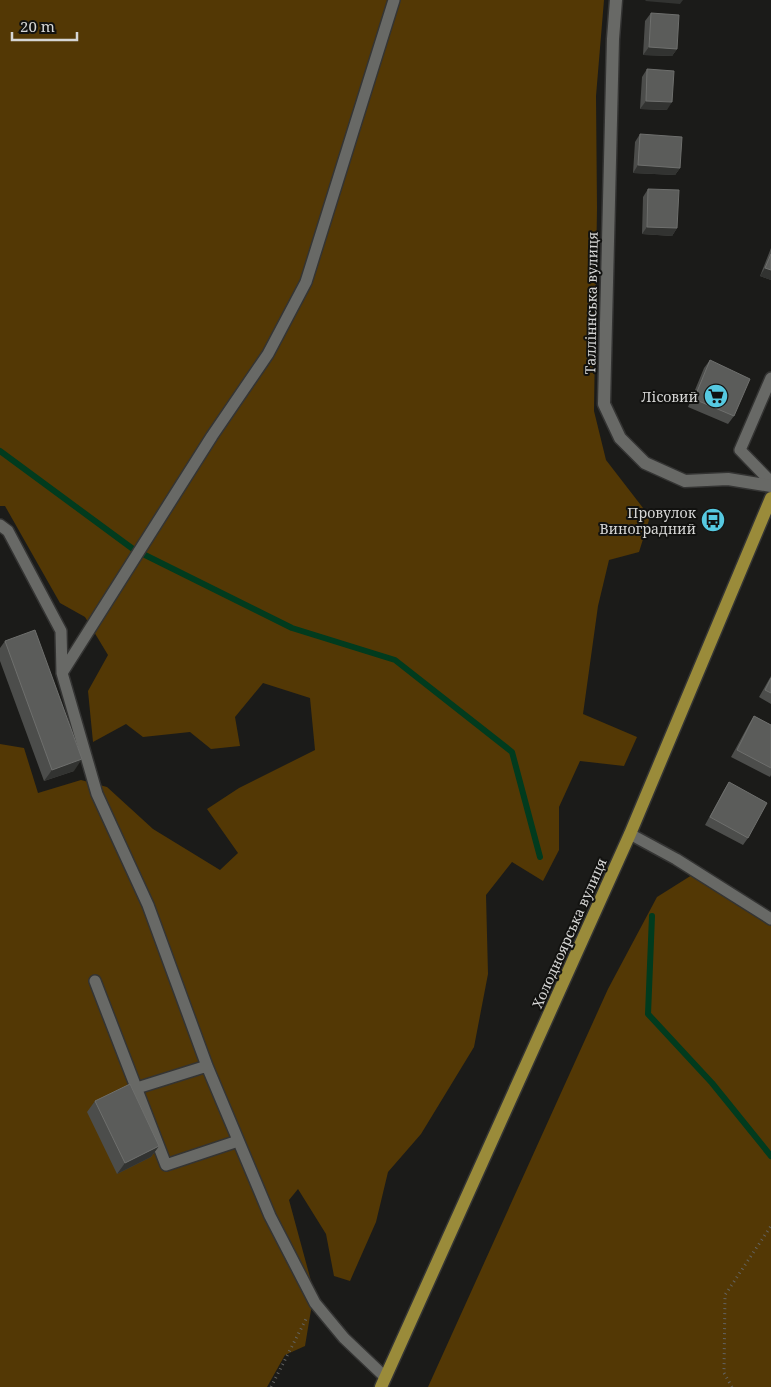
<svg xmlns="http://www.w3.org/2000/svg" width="771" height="1387" font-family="'Noto Serif',serif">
	<rect width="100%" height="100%" fill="#1b1b19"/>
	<path fill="#533805" d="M 0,0 L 604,0 L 596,96 L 597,208 L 594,411 L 606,460 L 650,517 L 639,552 L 609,560 L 598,606 L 583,714 L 637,737 L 624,766 L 580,761 L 559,807 L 559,850 L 543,881 L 512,862 L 486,895 L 488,974 L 474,1047 L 421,1134 L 388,1172 L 376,1222 L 350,1281 L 334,1276 L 326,1234 L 298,1189 L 289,1200 L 314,1292 L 305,1346 L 285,1355 L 267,1387 L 0,1387 L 0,744 L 24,748 L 38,793 L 81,780 L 107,787 L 153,829 L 220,870 L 238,853 L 207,809 L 239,788 L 315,750 L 310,698 L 263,683 L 235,717 L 240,746 L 211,749 L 190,732 L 143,737 L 126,724 L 93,742 L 88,691 L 108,655 L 85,617 L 60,603 L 5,506 L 0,506 Z
		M 692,875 L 771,924 L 771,1387 L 428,1387 L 608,989 L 657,897 Z"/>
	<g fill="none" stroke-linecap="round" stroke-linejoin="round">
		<path stroke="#013b1e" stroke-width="6" d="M 0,451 L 133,549
			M 143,554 L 292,628 L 395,660 L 512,752 L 540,857
			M 652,916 L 648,1014 L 712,1083 L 771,1156"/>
		<g stroke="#343433" stroke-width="14">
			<path id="lane" d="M 771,378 L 740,450 L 771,482
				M 0,525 L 8,531 L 61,631 L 62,673 L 97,794 L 148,905 L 207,1066 L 270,1216 L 315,1303 L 344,1338 L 385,1377
				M 62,673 L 212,436 L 268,354 L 306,282 L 394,0
				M 630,834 L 676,859 L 771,919
				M 95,981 L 166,1165 L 238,1141
				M 137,1088 L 207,1066"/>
		</g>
		<g stroke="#343433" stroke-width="15">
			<path id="street" d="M 616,0 L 613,39 L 604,404 L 620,438 L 645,463 L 685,481 L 728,479 L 771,486"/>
		</g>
		<g stroke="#343433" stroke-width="15">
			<path id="primary" d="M 381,1387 L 630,834 L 771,498"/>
		</g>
		<path stroke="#636361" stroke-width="3" stroke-dasharray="1 4" stroke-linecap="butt" d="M 271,1387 L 306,1319
			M 732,1387 L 724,1373 L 725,1295 L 771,1226"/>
		<use href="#lane" stroke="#686966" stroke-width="11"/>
		<use href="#street" stroke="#686966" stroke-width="12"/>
		<use href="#primary" stroke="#9a8b3a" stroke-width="12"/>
	</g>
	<path fill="#4c4d4b" d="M 651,13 L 677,49 L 672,56 L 643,55 L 645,21 Z
		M 647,69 L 667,110 L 640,109 L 642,77 Z
		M 640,134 L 680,168 L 675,175 L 633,173 L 635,142 Z
		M 648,189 L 677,228 L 672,236 L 642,234 L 643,197 Z
		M 771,248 L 771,280 L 760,276 Z
		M 710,360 L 734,416 L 728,424 L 688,407 L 704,368 Z
		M 5,641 L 74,771 L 44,781 L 0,661 L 0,648 Z
		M 771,676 L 771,704 L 759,697 Z
		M 754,716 L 771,725 L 771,775 L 770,777 L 731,757 L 749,724 Z
		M 729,782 L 748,838 L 743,845 L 705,825 L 724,790 Z
		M 95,1101 L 159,1146 L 151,1157 L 117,1174 L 87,1112 Z"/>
	<path fill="#323331" d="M 646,0 L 683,0 L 680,4 L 645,1 Z
		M 649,47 L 677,49 L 672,56 L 643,55 Z
		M 646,101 L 672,102 L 667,110 L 640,109 Z
		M 638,165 L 680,168 L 675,175 L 633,173 Z
		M 647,227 L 677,228 L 672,236 L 642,234 Z
		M 765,268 L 771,270 L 771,280 L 760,276 Z
		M 82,759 L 74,771 L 44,781 L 52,770 Z
		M 159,1146 L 151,1157 L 117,1174 L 125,1163 Z"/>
	<path fill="#5b5c5a" stroke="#6e6f6d" d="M 651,13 L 679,15 L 677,49 L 649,47 Z
		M 647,69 L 674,71 L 672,102 L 646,101 Z
		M 640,134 L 682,137 L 680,168 L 638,165 Z
		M 648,189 L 679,190 L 677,228 L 647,227 Z
		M 771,254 L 771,270 L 765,268 Z
		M 710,360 L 750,379 L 734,416 L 694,399 Z
		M 35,630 L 82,759 L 52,770 L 5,641 Z
		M 771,678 L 771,693 L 765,690 Z
		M 754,716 L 771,725 L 771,768 L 737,750 Z
		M 729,782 L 767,803 L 748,838 L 710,817 Z
		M 130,1084 L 159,1146 L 125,1163 L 95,1101 Z"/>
	<defs>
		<g id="supermarket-disc" transform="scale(1.25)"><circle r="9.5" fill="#56c9e1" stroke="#121210"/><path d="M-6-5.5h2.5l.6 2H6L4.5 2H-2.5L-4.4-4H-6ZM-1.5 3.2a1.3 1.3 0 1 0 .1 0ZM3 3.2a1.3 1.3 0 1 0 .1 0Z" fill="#111"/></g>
		<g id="bus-disc" transform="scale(1.25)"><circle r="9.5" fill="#56c9e1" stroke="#121210"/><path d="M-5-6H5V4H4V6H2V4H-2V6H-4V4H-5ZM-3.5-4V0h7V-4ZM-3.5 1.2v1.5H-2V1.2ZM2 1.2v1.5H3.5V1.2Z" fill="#111"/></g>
	</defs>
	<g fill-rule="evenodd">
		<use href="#supermarket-disc" x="716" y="396"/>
		<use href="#bus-disc" x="713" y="520"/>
	</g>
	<g text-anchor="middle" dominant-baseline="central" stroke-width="4" stroke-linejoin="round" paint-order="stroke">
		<g font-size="14" fill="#d6d6d5" stroke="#121210">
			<text transform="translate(591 303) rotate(-89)">Талліннська вулиця</text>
			<text transform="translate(569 933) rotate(-66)">Холодноярська вулиця</text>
		</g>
		<g font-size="14" fill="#d6d6d5" stroke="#121210" text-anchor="end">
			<text x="698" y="396">Лісовий</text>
			<text x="696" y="512">Провулок<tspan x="696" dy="16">Виноградний</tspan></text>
		</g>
	</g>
	<path d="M12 32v8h65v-8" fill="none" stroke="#d6d6d5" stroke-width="2.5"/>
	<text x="20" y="32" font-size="15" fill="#d6d6d5" stroke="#121210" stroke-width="4" paint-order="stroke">20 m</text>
</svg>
